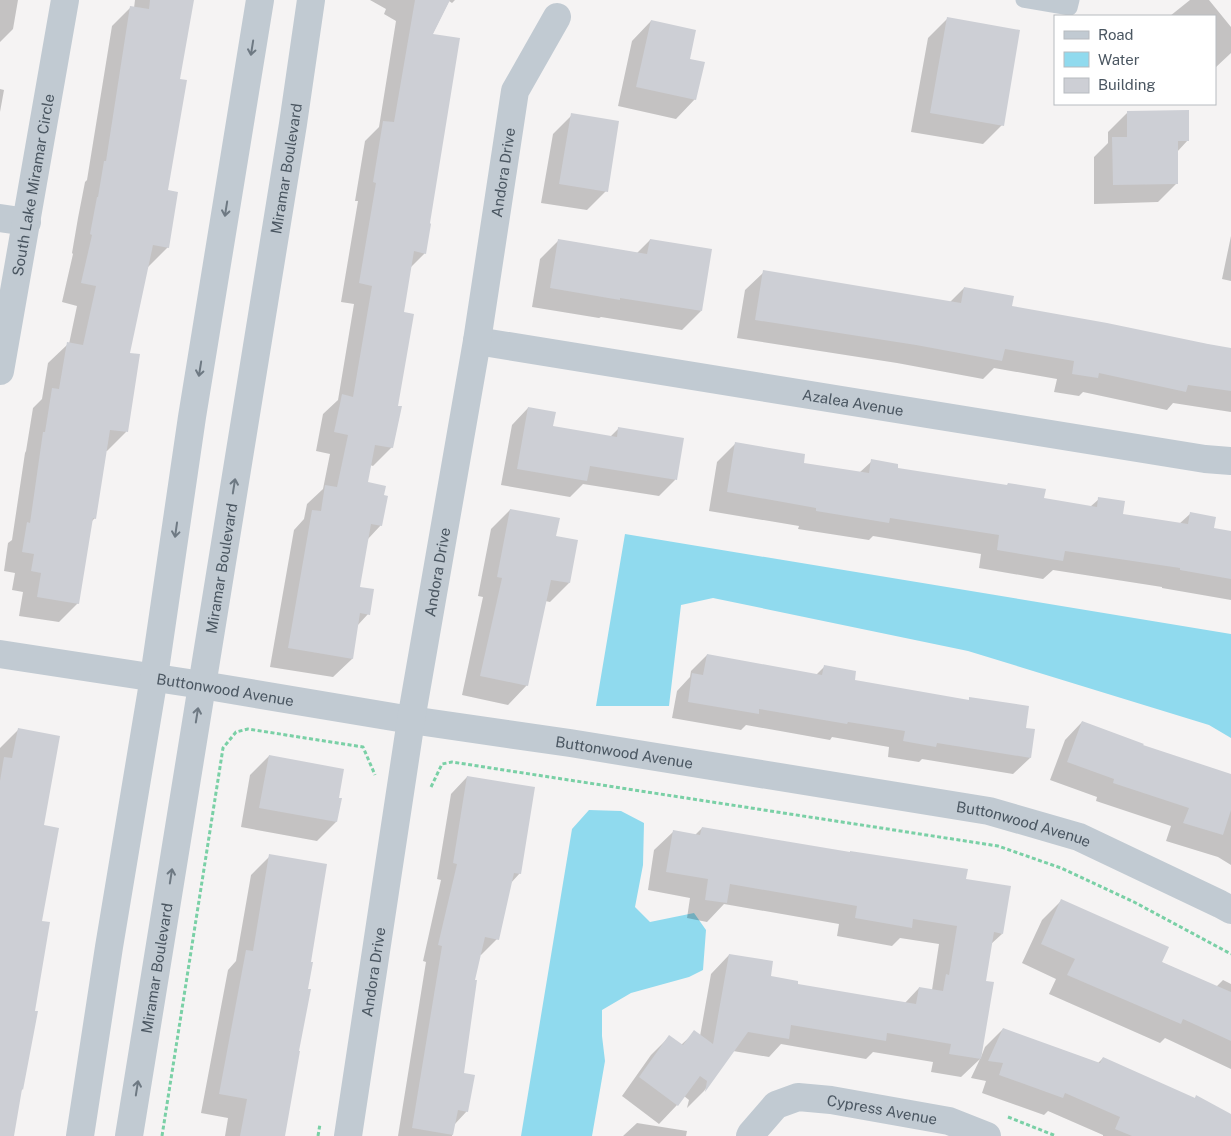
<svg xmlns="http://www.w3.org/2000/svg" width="1231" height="1136" font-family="'Public Sans',sans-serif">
	<rect width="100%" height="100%" fill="#f5f3f3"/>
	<path fill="#90daee" d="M 625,534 L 1231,634 L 1231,738 L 1209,725 L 968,651 L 713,598 L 681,605 L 669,706 L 596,706 Z
		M 589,810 L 621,811 L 644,823 L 643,865 L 635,907 L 650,922 L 694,913 L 706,930 L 703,970 L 689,977 L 631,993 L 602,1010 L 602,1036 L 605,1061 L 592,1136 L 521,1136 L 572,829 Z"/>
	<path fill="#0003" d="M 0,0 L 18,0 L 13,29 L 0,42 Z
		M 135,0 L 192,0 L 179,80 L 166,191 L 168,247 L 148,267 L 147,266 L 128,354 L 139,355 L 126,432 L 107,451 L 106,451 L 95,518 L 91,522 L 78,603 L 59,622 L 19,616 L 23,592 L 12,590 L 15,573 L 4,571 L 8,543 L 12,540 L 25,453 L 26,451 L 33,408 L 42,399 L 48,363 L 68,344 L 69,344 L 77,306 L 62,302 L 73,254 L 72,253 L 78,218 L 85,182 L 87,180 L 112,26 L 131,7 L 134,8 Z
		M 370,0 L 455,0 L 452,3 L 449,1 L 432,35 L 425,253 L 410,268 L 402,313 L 397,407 L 392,447 L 373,466 L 370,465 L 367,483 L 381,525 L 367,540 L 359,588 L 368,614 L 357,626 L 352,659 L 333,677 L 270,667 L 294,530 L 304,519 L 307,504 L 323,489 L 330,454 L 316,451 L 323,414 L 338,400 L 354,304 L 341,302 L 358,201 L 355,201 L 365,141 L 379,127 L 396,21 L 384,14 L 386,9 Z
		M 1190,0 L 1209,0 L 1231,27 L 1231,53 L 1215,68 L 1215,16 L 1170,16 Z
		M 947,19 L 1002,125 L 983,144 L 911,132 L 928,38 Z
		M 651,21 L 689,60 L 695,99 L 676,119 L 618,106 L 632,41 Z
		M 0,89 L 4,90 L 0,112 Z
		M 1127,113 L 1188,140 L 1177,152 L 1177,183 L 1158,202 L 1094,204 L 1094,157 L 1108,143 L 1108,132 Z
		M 572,115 L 606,191 L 587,210 L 541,203 L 553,134 Z
		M 1231,236 L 1231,281 L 1222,279 Z
		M 559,240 L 637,253 L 650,240 L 701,311 L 682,330 L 601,317 L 599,318 L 532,307 L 540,259 Z
		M 764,272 L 950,302 L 964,288 L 1011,307 L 1231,349 L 1231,412 L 1173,403 L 1167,410 L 1083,392 L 1079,396 L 1054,392 L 1057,379 L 994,368 L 983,379 L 897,363 L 737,338 L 745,290 Z
		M 528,408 L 552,427 L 610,437 L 619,428 L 682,439 L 675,480 L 659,496 L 583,484 L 570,497 L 501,485 L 512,425 Z
		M 736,443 L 803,464 L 859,473 L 872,461 L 896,469 L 1043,499 L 1090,507 L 1099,499 L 1122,515 L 1179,524 L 1190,514 L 1213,529 L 1231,532 L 1231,600 L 1162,588 L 1162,587 L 1053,570 L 1043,579 L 979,568 L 981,554 L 873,536 L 869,540 L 798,529 L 799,526 L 709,511 L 717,462 Z
		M 510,510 L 555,537 L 577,541 L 569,583 L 550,602 L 545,601 L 527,685 L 508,705 L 462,695 L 483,597 L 478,596 L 491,529 Z
		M 707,655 L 816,675 L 824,667 L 853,681 L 968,701 L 970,698 L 1025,729 L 1030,758 L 1013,774 L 922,759 L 919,762 L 888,757 L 889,747 L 832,737 L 830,740 L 746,725 L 741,730 L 672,718 L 677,691 L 690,677 L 691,671 Z
		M 1082,722 L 1141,746 L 1231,775 L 1231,865 L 1218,857 L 1166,841 L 1171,826 L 1096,801 L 1097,797 L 1050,780 L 1065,740 Z
		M 18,730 L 43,826 L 40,922 L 22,1089 L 21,1091 L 13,1136 L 0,1136 L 0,748 Z
		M 269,756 L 337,799 L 336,822 L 317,841 L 241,827 L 250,775 Z
		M 467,777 L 520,873 L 510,884 L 497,939 L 481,955 L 480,955 L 473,981 L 463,1074 L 467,1111 L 454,1125 L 452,1136 L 398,1136 L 426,962 L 423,961 L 441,880 L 437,879 L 451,794 Z
		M 702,828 L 965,880 L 1002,934 L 991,944 L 985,982 L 981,1057 L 985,1047 L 1003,1029 L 1098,1063 L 1103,1058 L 1194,1099 L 1196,1097 L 1231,1115 L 1231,1136 L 1103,1136 L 1103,1135 L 1048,1111 L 1044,1115 L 982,1093 L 986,1081 L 971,1078 L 980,1059 L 961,1077 L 931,1072 L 933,1062 L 873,1052 L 866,1059 L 781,1044 L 769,1057 L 733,1051 L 704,1091 L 687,1108 L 689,1100 L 684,1096 L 677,1105 L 659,1124 L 622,1096 L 651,1055 L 669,1037 L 681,1045 L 695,1032 L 700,1036 L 711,974 L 729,955 L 769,977 L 796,985 L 904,1004 L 919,988 L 932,990 L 939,944 L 900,938 L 892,946 L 837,936 L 839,924 L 724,904 L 707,922 L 687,918 L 690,898 L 648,890 L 654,850 L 673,832 L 695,835 Z
		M 270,856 L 310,963 L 307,990 L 283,1136 L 225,1136 L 228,1118 L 201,1113 L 228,970 L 236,961 L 251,875 Z
		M 1061,901 L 1161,962 L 1216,987 L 1223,980 L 1231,984 L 1231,1069 L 1165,1038 L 1160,1043 L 1049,994 L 1056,979 L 1022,963 L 1042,920 Z
		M 637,1123 L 687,1131 L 686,1136 L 623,1136 Z"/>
	<path fill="#cdcfd5" d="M 150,0 L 194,0 L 180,79 L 187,80 L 168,190 L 178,192 L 169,248 L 153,245 L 130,353 L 140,354 L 128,432 L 110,430 L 96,519 L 93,518 L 79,604 L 37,597 L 41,573 L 31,571 L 34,554 L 22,552 L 27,522 L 30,523 L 43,432 L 45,432 L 52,388 L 59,389 L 67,342 L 83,345 L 96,286 L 81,283 L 92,235 L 90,234 L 97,197 L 98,197 L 104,161 L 106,161 L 130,6 L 149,9 Z
		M 415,0 L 450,0 L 433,34 L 460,38 L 430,223 L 431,224 L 426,254 L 414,251 L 404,312 L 414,314 L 398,406 L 402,406 L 393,448 L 375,445 L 368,482 L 386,486 L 384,495 L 388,496 L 382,526 L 371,524 L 360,587 L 374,589 L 370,615 L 360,613 L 353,659 L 288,648 L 312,510 L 321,511 L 325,485 L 337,487 L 348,435 L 334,432 L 342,394 L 353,397 L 372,286 L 359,283 L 376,183 L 373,182 L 383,121 L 394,122 Z
		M 947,17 L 1020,30 L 1004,126 L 930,113 Z
		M 651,20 L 696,30 L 690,59 L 705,62 L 696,100 L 636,87 Z
		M 1189,110 L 1189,141 L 1178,141 L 1178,184 L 1113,185 L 1112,137 L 1127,137 L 1127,111 Z
		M 571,113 L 619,121 L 608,192 L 559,184 Z
		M 558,239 L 647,254 L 650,239 L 712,249 L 702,311 L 620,298 L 620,300 L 550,288 Z
		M 763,270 L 961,303 L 964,287 L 1014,296 L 1012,306 L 1107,323 L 1208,344 L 1231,348 L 1231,391 L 1188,385 L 1186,392 L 1099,373 L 1098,378 L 1072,374 L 1074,361 L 1005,349 L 1002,361 L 916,345 L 755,320 Z
		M 528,407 L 556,412 L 553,426 L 617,437 L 618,427 L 684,438 L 677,480 L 590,466 L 587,481 L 517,469 Z
		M 735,442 L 805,454 L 804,463 L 869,473 L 871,459 L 898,464 L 898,468 L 1007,485 L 1008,483 L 1046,489 L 1044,498 L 1097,507 L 1098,497 L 1125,501 L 1123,514 L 1188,524 L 1190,512 L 1216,517 L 1214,528 L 1231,531 L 1231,579 L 1180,570 L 1180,568 L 1065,551 L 1063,561 L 997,550 L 999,535 L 890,518 L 889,523 L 816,511 L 816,508 L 727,492 Z
		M 510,509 L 560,518 L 556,536 L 578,540 L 570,583 L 551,580 L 528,686 L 480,676 L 502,578 L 497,577 Z
		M 707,654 L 822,675 L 824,665 L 856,671 L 855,680 L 969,700 L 969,697 L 1029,706 L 1026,728 L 1035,729 L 1031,758 L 937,743 L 936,747 L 903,741 L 905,731 L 848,722 L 847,724 L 759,709 L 759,714 L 688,702 L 692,673 L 703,675 Z
		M 1082,721 L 1144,744 L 1143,745 L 1231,774 L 1231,810 L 1223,835 L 1183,823 L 1189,808 L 1113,783 L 1114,779 L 1067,762 Z
		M 18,728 L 60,736 L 44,825 L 59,828 L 42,921 L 50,922 L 35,1011 L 38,1011 L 23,1090 L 22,1089 L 14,1136 L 0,1136 L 0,781 L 4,757 L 12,758 Z
		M 269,755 L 344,769 L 339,798 L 342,798 L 337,822 L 259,808 Z
		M 467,776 L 535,787 L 521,874 L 514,873 L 499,940 L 485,937 L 475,980 L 477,980 L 464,1073 L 475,1075 L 468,1112 L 458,1110 L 453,1135 L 412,1128 L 442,946 L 438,945 L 457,864 L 453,863 Z
		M 702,827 L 850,852 L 850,851 L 968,869 L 966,879 L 1011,886 L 1003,934 L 994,932 L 986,981 L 994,982 L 981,1059 L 949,1054 L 951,1044 L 887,1033 L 886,1041 L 791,1025 L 789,1039 L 748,1032 L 705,1092 L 707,1081 L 700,1076 L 678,1106 L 639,1077 L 669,1035 L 683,1045 L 694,1030 L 713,1044 L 729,954 L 773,961 L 771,976 L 798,981 L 798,984 L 916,1004 L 919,987 L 943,991 L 946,974 L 949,975 L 957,926 L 913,919 L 912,928 L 855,918 L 857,906 L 730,884 L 727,903 L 705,900 L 708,879 L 666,872 L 673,830 L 700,835 Z
		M 269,854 L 327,864 L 311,962 L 313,962 L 308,989 L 311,989 L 299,1051 L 300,1051 L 285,1136 L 240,1136 L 247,1099 L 219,1094 L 246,950 L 253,951 Z
		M 1061,899 L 1169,947 L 1162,962 L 1231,992 L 1231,1041 L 1183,1019 L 1181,1024 L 1067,975 L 1075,959 L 1041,944 Z
		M 1003,1028 L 1100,1063 L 1103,1057 L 1195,1098 L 1196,1095 L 1231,1114 L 1231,1136 L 1132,1136 L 1115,1129 L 1120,1117 L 1065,1093 L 1063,1098 L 999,1075 L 1003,1063 L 988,1061 Z"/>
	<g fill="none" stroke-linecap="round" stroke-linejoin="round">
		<path stroke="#7ad0a6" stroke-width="3" stroke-dasharray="4 2.5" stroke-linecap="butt" d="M 431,787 L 442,764 L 452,762 L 998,846 L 1061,868 L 1134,902 L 1231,954
			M 1008,1117 L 1056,1136
			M 162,1136 L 223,748 L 236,732 L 248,729 L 363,747 L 375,775
			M 318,1136 L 320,1124"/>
		<path stroke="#c1cad2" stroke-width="15" d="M 1023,0 L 1070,8 L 1072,0"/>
		<g stroke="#c1cad2" stroke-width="28">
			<path d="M 0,218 L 27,222"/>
			<path id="s1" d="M 477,341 L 1205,459 L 1231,461"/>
			<path id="s2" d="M 0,371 L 65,0"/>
			<path id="s3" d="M 0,654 L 202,685 L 411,720 L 570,743 L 989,811 L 1079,837 L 1220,904 L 1231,910"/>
			<path id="s4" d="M 348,1136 L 411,720 L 477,341 L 515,91 L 557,17"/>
			<path id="s5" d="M 750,1136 L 751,1134 L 776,1105 L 798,1097 L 831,1100 L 949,1121 L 987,1136"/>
		</g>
		<g stroke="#c1cad2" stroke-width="28">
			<path d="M 80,1136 L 109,947 L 154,677 L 192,417 L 260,0"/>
			<path id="s6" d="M 129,1136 L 293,124 L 311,0"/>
		</g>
	</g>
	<defs><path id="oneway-shaft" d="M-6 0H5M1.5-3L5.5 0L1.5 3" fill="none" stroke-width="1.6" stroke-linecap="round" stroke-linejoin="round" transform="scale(1.25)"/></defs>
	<g stroke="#6e7983">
		<use href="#oneway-shaft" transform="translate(252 48) rotate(99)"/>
		<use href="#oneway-shaft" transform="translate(226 209) rotate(99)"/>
		<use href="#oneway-shaft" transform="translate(200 369) rotate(99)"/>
		<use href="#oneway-shaft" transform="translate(234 486) rotate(-81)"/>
		<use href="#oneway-shaft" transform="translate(176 530) rotate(98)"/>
		<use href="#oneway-shaft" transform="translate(197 715) rotate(-81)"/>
		<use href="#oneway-shaft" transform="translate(171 876) rotate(-81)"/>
		<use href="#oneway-shaft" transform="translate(137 1088) rotate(-81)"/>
	</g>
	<g text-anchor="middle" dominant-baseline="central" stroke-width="4" stroke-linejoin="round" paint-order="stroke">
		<g font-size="15" fill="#4a5661" stroke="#fff">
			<text stroke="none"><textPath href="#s6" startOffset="980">Miramar Boulevard</textPath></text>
			<text stroke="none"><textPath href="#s4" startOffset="976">Andora Drive</textPath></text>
			<text stroke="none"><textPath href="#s2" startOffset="189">South Lake Miramar Circle</textPath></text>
			<text stroke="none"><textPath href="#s1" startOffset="381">Azalea Avenue</textPath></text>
			<text stroke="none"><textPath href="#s6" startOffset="575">Miramar Boulevard</textPath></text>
			<text stroke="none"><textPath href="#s4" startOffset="571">Andora Drive</textPath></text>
			<text stroke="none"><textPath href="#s3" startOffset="228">Buttonwood Avenue</textPath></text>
			<text stroke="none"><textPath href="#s3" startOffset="632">Buttonwood Avenue</textPath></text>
			<text stroke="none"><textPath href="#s3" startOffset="1038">Buttonwood Avenue</textPath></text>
			<text stroke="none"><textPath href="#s6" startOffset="170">Miramar Boulevard</textPath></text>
			<text stroke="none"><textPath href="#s4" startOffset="166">Andora Drive</textPath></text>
			<text stroke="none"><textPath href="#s5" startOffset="149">Cypress Avenue</textPath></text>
		</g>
	</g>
	<rect x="1054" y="15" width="162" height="90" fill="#ffffff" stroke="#b7bbc0"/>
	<rect x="1064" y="31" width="25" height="8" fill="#c1cad2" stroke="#b7bbc0"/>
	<text x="1098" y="40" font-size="15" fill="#4a5661">Road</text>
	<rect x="1064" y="52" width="25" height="15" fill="#90daee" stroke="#b7bbc0"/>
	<text x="1098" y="65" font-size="15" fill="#4a5661">Water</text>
	<rect x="1064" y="78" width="25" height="15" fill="#cdcfd5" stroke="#b7bbc0"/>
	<text x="1098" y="90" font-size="15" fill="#4a5661">Building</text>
</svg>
